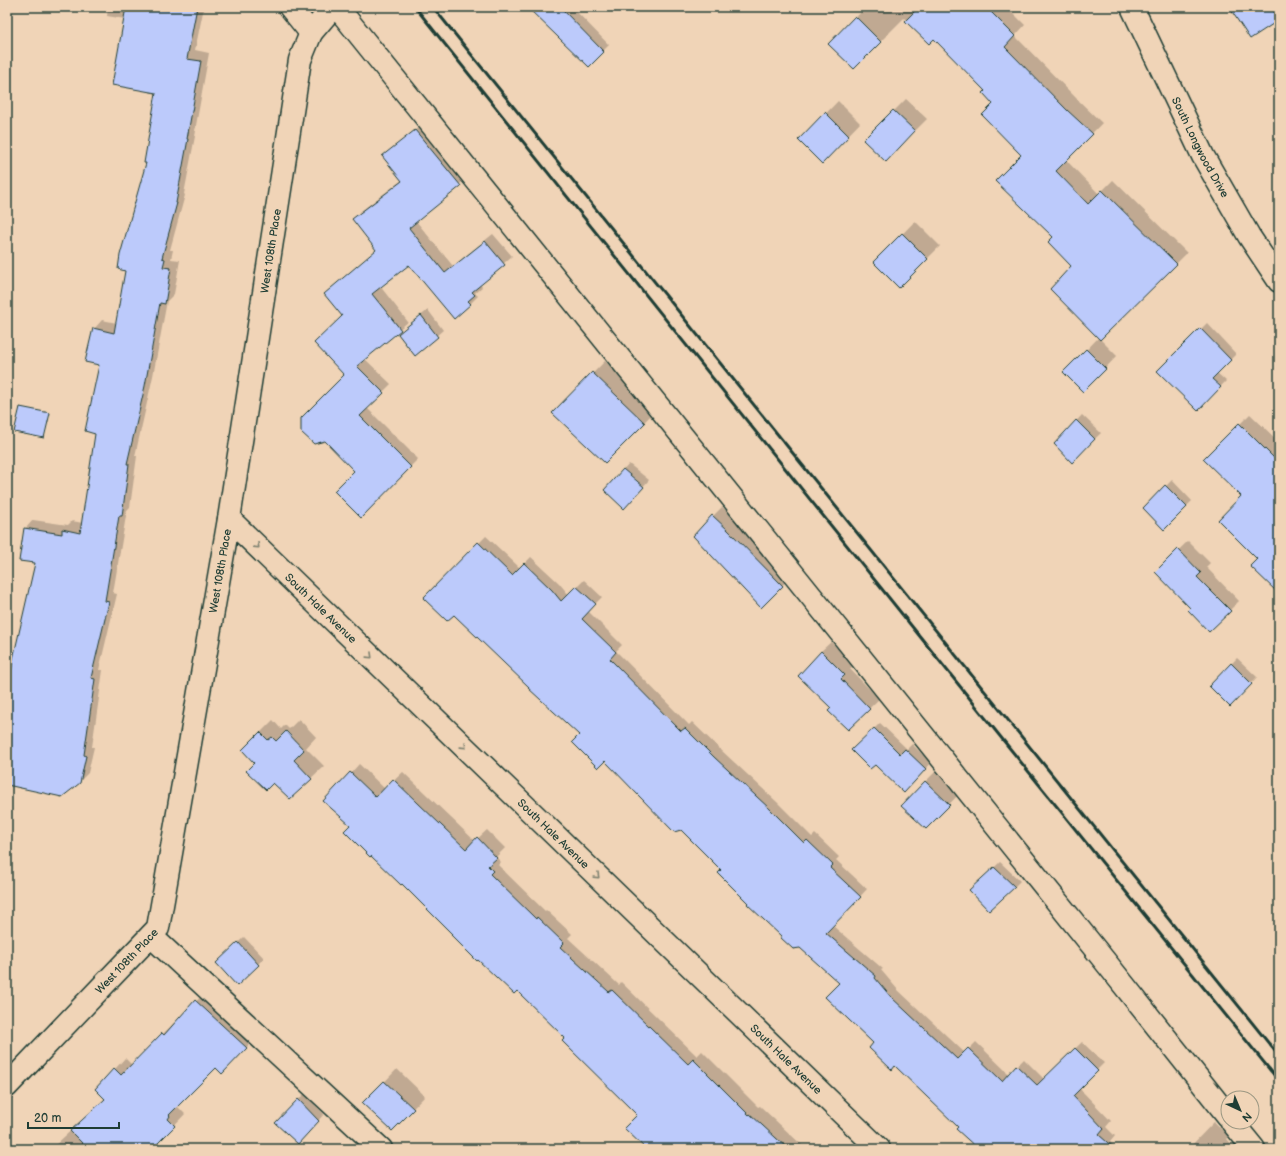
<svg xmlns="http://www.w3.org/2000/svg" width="1286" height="1156" font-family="'Balsamiq Sans',sans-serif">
	<rect width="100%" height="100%" fill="#f0d4b7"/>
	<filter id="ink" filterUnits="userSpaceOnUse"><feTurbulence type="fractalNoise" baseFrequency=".025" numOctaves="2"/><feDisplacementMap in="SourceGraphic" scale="8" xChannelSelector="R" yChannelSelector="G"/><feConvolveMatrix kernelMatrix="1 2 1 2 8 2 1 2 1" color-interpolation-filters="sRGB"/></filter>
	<g filter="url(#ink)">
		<path fill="#0003" d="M 108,7 L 204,7 L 195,50 L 209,53 L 195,131 L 196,131 L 184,194 L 185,195 L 170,250 L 173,250 L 171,259 L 180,260 L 174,294 L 167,301 L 153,376 L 135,456 L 137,456 L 130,507 L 127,510 L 113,593 L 117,594 L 99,670 L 103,670 L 92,747 L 94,747 L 88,773 L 79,782 L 7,784 L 7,708 L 36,562 L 25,529 L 33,520 L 68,525 L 72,521 L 83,523 L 97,433 L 101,364 L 94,329 L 102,320 L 117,323 L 147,163 L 158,92 L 125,19 L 107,16 Z
			M 549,7 L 572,7 L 609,45 L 589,65 Z
			M 866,7 L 1007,7 L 1025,25 L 1015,36 L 1077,99 L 1102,123 L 1066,160 L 1099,194 L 1113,180 L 1187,253 L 1100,339 L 1117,356 L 1083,391 L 1065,372 L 1099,337 L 1073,266 L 1054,237 L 1023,155 L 994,104 L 986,91 L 934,38 L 929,43 L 904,18 L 854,68 L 830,44 Z
			M 906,99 L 927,119 L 886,160 L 865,140 Z
			M 838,101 L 860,123 L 822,162 L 800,140 Z
			M 424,123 L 468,177 L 416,221 L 453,266 L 493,234 L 512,256 L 480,284 L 482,287 L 475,293 L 478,296 L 470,304 L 409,264 L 380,286 L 408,322 L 364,358 L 391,384 L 367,408 L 418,459 L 361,516 L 345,375 L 343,316 L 325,294 L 377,250 L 353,219 L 361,211 L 402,180 L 383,156 Z
			M 915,221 L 940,246 L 899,287 L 875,262 Z
			M 428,310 L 443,330 L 415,354 L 405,328 Z
			M 1207,323 L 1236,354 L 1217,373 L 1226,381 L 1198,410 L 1159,371 Z
			M 605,361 L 656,410 L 605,462 L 554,413 Z
			M 1250,414 L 1279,442 L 1279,592 L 1259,559 L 1243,496 L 1205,459 Z
			M 1082,415 L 1101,433 L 1072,461 L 1055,444 Z
			M 629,464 L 649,480 L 630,501 L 606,490 Z
			M 1172,480 L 1192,501 L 1164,528 L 1144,508 Z
			M 722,507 L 738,520 L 792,576 L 761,606 L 713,516 Z
			M 486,536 L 520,568 L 531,557 L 559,583 L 569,595 L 584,580 L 602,597 L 588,611 L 622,645 L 616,651 L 689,725 L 692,722 L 721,750 L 777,802 L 812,837 L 815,834 L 839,857 L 836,860 L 867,889 L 833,926 L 883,969 L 881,970 L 898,990 L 965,1053 L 976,1042 L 1009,1074 L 1024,1059 L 1044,1079 L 1082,1042 L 1104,1063 L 1079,1088 L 1111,1121 L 1106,1127 L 1115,1136 L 1110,1142 L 1118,1149 L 979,1149 L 960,1127 L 875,1043 L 840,983 L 800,947 L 782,935 L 749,903 L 722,870 L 681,829 L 580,735 L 454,613 L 425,598 Z
			M 1188,541 L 1210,563 L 1206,567 L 1239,601 L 1209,631 L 1192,608 L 1156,572 Z
			M 831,642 L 854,664 L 850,669 L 879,699 L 848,729 L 833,708 L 821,651 Z
			M 1237,658 L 1257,677 L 1230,706 L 1210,686 Z
			M 299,719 L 316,737 L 306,748 L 324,766 L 290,798 L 243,750 L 273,720 L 281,729 L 285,725 L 289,729 Z
			M 880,723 L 907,749 L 912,744 L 931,763 L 904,791 L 875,763 L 853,750 Z
			M 359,764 L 385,789 L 403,772 L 475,841 L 487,830 L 505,848 L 496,857 L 501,862 L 498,865 L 545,911 L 546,910 L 572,934 L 568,938 L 619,985 L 621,982 L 697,1056 L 702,1051 L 758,1107 L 760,1106 L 806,1149 L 648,1149 L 639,1115 L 567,1038 L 517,989 L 453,934 L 351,825 L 351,773 Z
			M 937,770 L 961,792 L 926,828 L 925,782 Z
			M 1000,862 L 1020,881 L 1014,887 L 971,890 Z
			M 244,937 L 264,958 L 237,985 L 223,957 Z
			M 207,990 L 257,1036 L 233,1062 L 216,1067 L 179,1104 L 180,1105 L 178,1107 L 185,1114 L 161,1139 L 151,1149 L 51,1149 L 106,1098 L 115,1069 L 125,1058 L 132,1065 L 174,1023 L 175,1024 Z
			M 397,1069 L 425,1096 L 392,1130 L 364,1103 Z
			M 304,1094 L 324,1114 L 304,1137 L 276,1123 Z
			M 1214,1122 L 1229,1137 L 1227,1139 L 1236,1149 L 1188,1149 Z"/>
		<path fill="#bccafb" stroke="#1f3d34" d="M 126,7 L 197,7 L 187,59 L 201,61 L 187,139 L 188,139 L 176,203 L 177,203 L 162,258 L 165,259 L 163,267 L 171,268 L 165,304 L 160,303 L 145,386 L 127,464 L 129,464 L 122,516 L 119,516 L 105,601 L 109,602 L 91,678 L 95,679 L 84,755 L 86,756 L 80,783 L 62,797 L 7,785 L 7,701 L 13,659 L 35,563 L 19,561 L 24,528 L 62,534 L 62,529 L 80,533 L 95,434 L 85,431 L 99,365 L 85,362 L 93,328 L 114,333 L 125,271 L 118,269 L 120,255 L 146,163 L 144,163 L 156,93 L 112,85 Z
			M 527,7 L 560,7 L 604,52 L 589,67 Z
			M 919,7 L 986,7 L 1015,36 L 1005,47 L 1067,110 L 1093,134 L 1056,171 L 1088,204 L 1102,190 L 1177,264 L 1100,340 L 1050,289 L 1071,266 L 1048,242 L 1053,237 L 995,181 L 1021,155 L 982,115 L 993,104 L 983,93 L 985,91 L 934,39 L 929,44 L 905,21 Z
			M 1229,7 L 1279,7 L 1279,20 L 1250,39 Z
			M 855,16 L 881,42 L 854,69 L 828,44 Z
			M 893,110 L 915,131 L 886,162 L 863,140 Z
			M 825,112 L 849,136 L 822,164 L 798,140 Z
			M 415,130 L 461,186 L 409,228 L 445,273 L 485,241 L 505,265 L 472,292 L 475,295 L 468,301 L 471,304 L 454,319 L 409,265 L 372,294 L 401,330 L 357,366 L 384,393 L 360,416 L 411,467 L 361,518 L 334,491 L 354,471 L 325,441 L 314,444 L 301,432 L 301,418 L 344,375 L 314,343 L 342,316 L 324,294 L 376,250 L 352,219 L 402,181 L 382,156 Z
			M 902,233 L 928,259 L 899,288 L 873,262 Z
			M 421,315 L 438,337 L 415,356 L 398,334 Z
			M 1200,328 L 1231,360 L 1212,379 L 1221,387 L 1198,411 L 1157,371 Z
			M 1086,349 L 1106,369 L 1083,392 L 1063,372 Z
			M 592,372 L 645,423 L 605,463 L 552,413 Z
			M 20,407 L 50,413 L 44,438 L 14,432 Z
			M 1076,420 L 1095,439 L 1072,463 L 1054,444 Z
			M 1239,423 L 1279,463 L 1279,594 L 1250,566 L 1257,559 L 1218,520 L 1241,496 L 1203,459 Z
			M 623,469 L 644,487 L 624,509 L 604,490 Z
			M 1165,485 L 1187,507 L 1164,530 L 1143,508 Z
			M 712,515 L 728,530 L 783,586 L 761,608 L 693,536 Z
			M 478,542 L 512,575 L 524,563 L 552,590 L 561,601 L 576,586 L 596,604 L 582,619 L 616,652 L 610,659 L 681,731 L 685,728 L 714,757 L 770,809 L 804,843 L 807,840 L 833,865 L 830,868 L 861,897 L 826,933 L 876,976 L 875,978 L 891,997 L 957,1059 L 968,1048 L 1002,1081 L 1016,1065 L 1037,1085 L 1075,1048 L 1098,1071 L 1073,1096 L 1104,1129 L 1099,1135 L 1115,1149 L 978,1149 L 956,1129 L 958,1127 L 895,1066 L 892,1070 L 869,1048 L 873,1043 L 825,997 L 839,983 L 800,948 L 793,949 L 781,938 L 781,936 L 747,904 L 748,903 L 718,873 L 721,870 L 681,830 L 674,832 L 605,761 L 598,768 L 572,742 L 579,735 L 528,688 L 529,687 L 503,662 L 454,615 L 447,621 L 423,598 Z
			M 1178,549 L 1201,573 L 1197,577 L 1231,611 L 1209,632 L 1188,610 L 1190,608 L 1155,572 Z
			M 821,651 L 845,675 L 841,679 L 870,709 L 848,730 L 828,711 L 831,708 L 798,676 Z
			M 1231,663 L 1252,684 L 1230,707 L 1209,686 Z
			M 874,728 L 900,754 L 905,749 L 926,769 L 904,793 L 875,765 L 870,769 L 851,750 Z
			M 286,731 L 304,750 L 294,760 L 312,779 L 290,799 L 273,783 L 266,790 L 246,771 L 254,763 L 242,750 L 260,732 L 268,740 L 272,737 L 276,741 Z
			M 350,772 L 376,797 L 393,779 L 466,849 L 477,837 L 497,858 L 488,866 L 493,871 L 490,874 L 536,919 L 537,917 L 564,943 L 560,947 L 609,992 L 612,990 L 688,1064 L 693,1059 L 749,1115 L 750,1114 L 788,1149 L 646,1149 L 624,1128 L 637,1115 L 562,1041 L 565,1038 L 517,991 L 514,994 L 478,960 L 477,961 L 451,935 L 452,934 L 402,884 L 401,885 L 371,856 L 370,857 L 344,831 L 350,825 L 323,801 Z
			M 925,781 L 950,805 L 926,829 L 901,806 Z
			M 994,867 L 1015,887 L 989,911 L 969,890 Z
			M 238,942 L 259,965 L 237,986 L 216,963 Z
			M 195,1000 L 247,1048 L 222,1074 L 216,1068 L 169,1115 L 170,1116 L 168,1119 L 175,1126 L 152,1149 L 88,1149 L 70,1131 L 105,1099 L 95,1089 L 114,1068 L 121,1075 L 162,1033 L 164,1035 Z
			M 384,1081 L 414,1109 L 392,1131 L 362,1103 Z
			M 298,1099 L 319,1121 L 298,1144 L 275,1123 Z"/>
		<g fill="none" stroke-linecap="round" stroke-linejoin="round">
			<g stroke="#1f3d34" stroke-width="25">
				<g id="minor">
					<path d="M 290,7 L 311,33"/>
					<path d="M 337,7 L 1108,965 L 1228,1116"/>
					<path id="s1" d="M 1132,7 L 1203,156 L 1249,236 L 1279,281"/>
					<path id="s2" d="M 229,519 L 879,1149"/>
					<path d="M 151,936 L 381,1149"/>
					<path id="s3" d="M 7,1086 L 158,928 L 229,519 L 300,60 L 311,33 L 333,7"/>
					<path d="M 1232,1122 L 1254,1149"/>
				</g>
			</g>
			<use href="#minor" stroke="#f0d4b7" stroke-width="22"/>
			<path stroke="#1f3d34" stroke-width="3" d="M 415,7 L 1003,740 L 1279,1081
				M 433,7 L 1279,1056"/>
		</g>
		<defs><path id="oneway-chevron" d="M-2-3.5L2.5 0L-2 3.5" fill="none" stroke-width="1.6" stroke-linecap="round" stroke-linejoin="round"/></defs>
		<g stroke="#7d816f">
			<use href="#oneway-chevron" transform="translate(257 546) rotate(44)"/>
			<use href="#oneway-chevron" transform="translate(370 656) rotate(44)"/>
			<use href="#oneway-chevron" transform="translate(464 746) rotate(44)"/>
			<use href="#oneway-chevron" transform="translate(597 876) rotate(44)"/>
		</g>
	</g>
	<g text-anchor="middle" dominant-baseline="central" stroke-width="3" stroke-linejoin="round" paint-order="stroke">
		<g font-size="11" fill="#1f3d34" stroke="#f0d4b7">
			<text stroke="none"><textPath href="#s1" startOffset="156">South Longwood Drive</textPath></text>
			<text stroke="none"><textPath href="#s3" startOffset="905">West 108th Place</textPath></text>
			<text stroke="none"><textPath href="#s3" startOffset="581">West 108th Place</textPath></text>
			<text stroke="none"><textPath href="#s2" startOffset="128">South Hale Avenue</textPath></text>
			<text stroke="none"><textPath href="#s2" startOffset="452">South Hale Avenue</textPath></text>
			<text stroke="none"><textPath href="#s3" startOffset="173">West 108th Place</textPath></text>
			<text stroke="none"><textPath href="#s2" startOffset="776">South Hale Avenue</textPath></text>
		</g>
	</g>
	<rect width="1286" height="1156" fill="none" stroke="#f0d4b7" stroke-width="24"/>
	<rect x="12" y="12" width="1262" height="1132" fill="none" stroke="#1f3d34" stroke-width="1.5" filter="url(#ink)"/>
	<g transform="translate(1240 1110) rotate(136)"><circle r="19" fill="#f0d4b7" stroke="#9c9883"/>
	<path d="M0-3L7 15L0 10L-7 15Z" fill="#1f3d34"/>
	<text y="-6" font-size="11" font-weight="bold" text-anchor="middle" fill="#1f3d34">N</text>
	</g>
	<path d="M28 1122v6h91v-6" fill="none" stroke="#1f3d34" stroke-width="2"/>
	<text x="34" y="1122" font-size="12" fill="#1f3d34" stroke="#f0d4b7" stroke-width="3" paint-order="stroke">20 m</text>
</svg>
